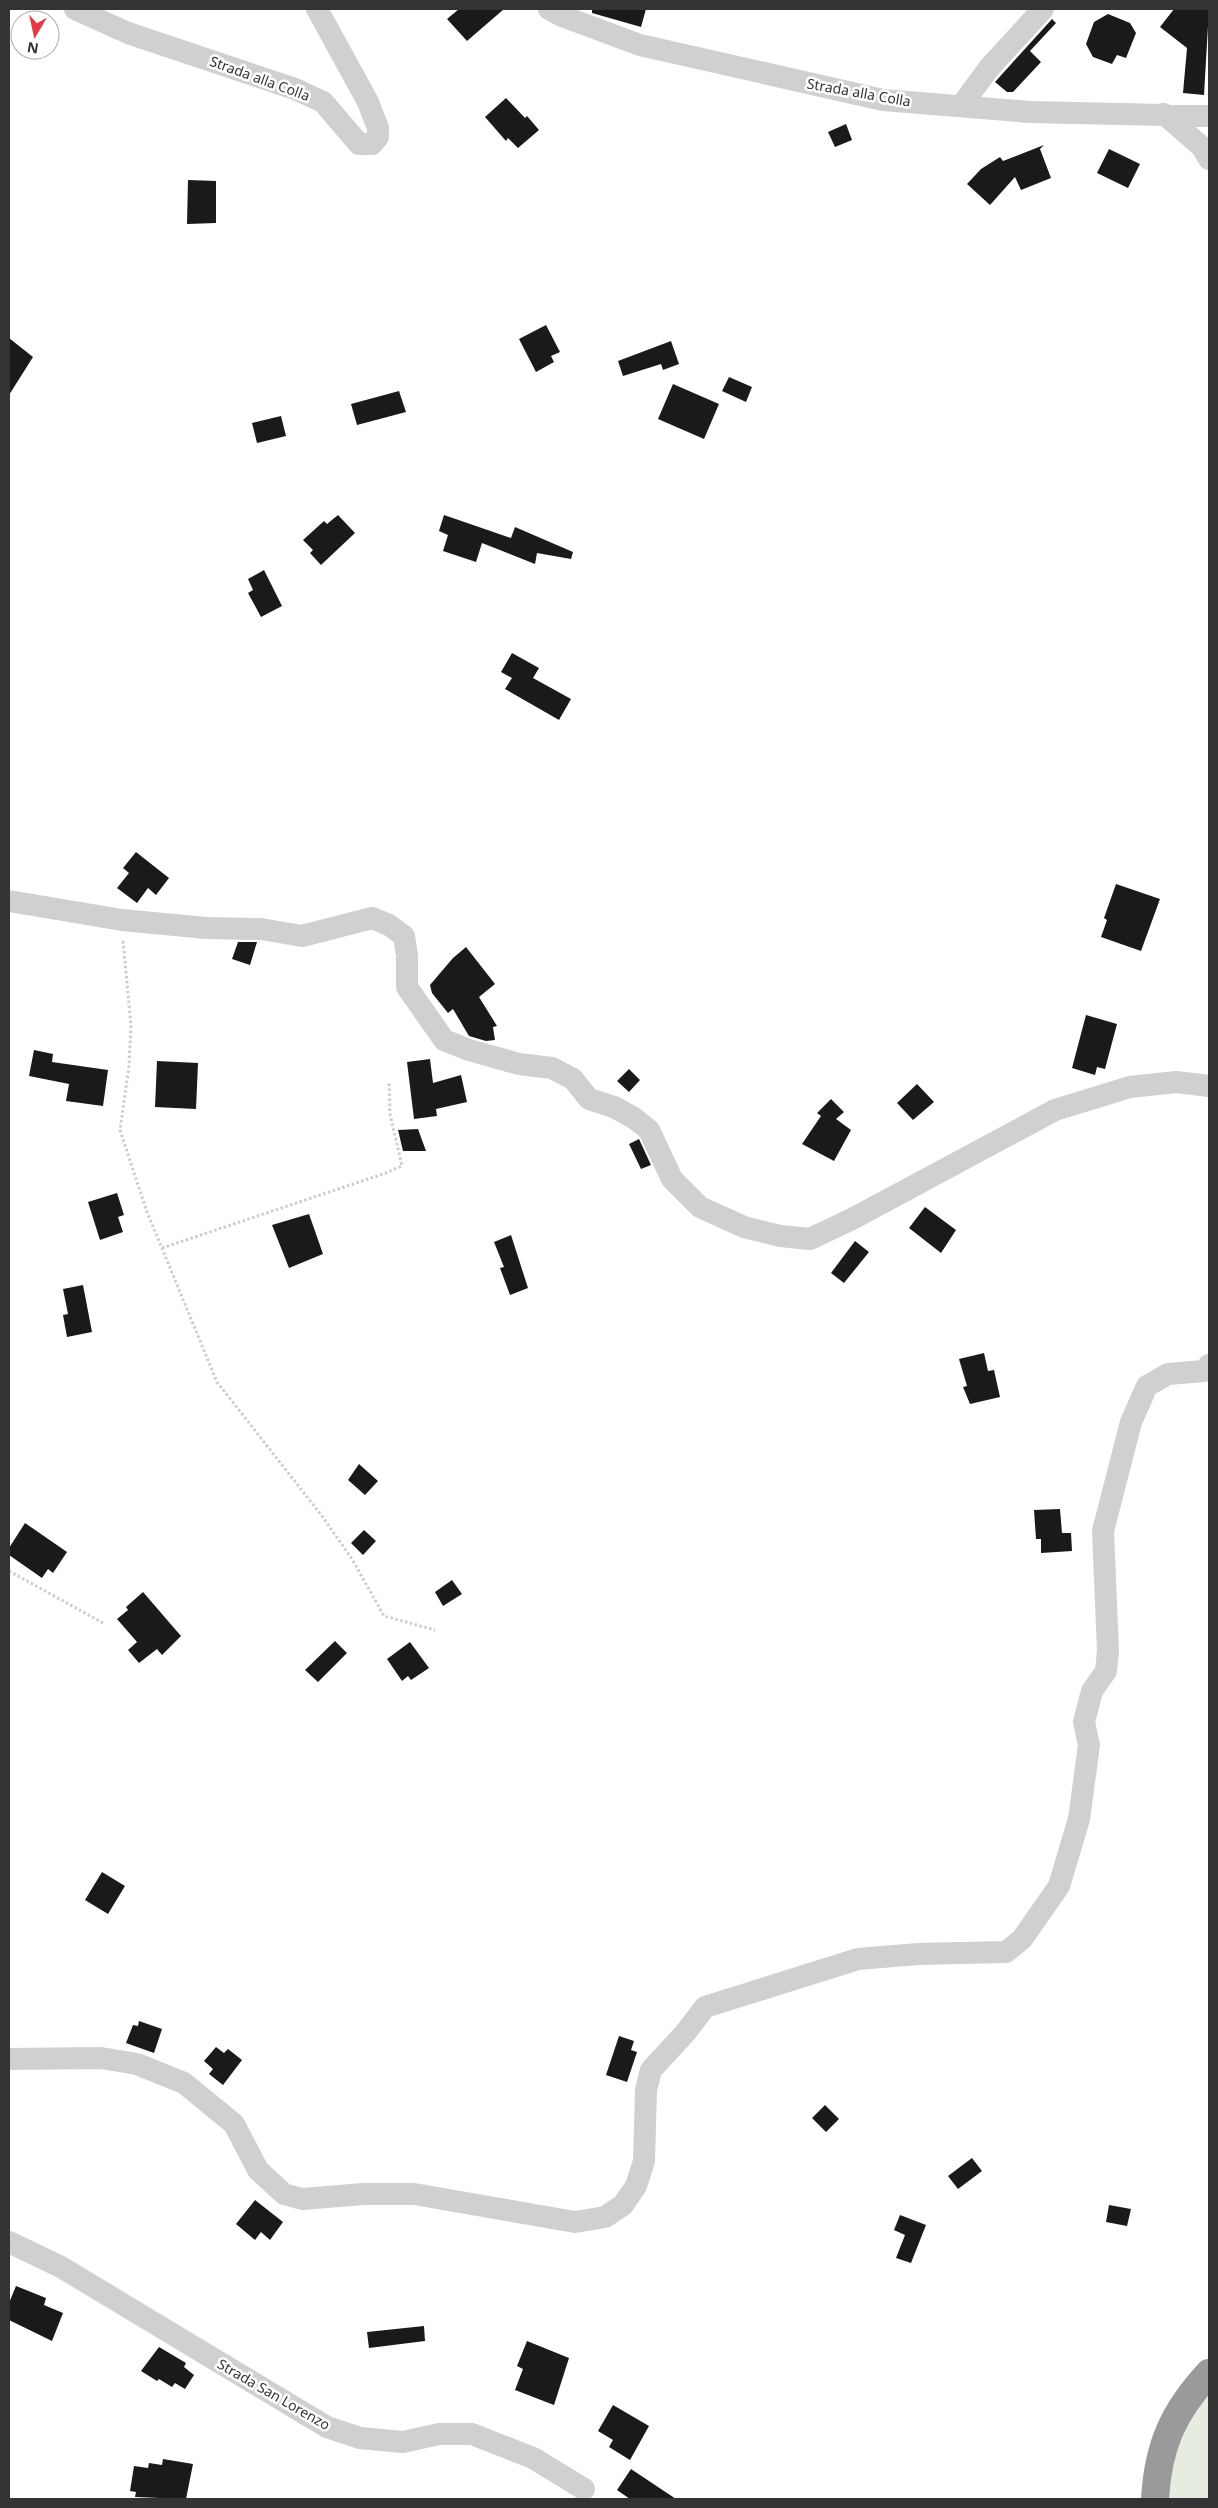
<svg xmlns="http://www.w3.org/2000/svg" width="1218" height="2508" font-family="'Noto Sans',sans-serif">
	<rect width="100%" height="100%" fill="#fff"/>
	<path fill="#e6ecdf" d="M 1209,2386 L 1208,2499 L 1164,2499 L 1170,2449 Z"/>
	<path fill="#1a1a1a" d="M 459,9 L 504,9 L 467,41 L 447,19 Z
		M 592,9 L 646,9 L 641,27 L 592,13 Z
		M 1174,9 L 1209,9 L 1204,95 L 1183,93 L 1187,48 L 1160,27 Z
		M 1108,14 L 1130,23 L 1136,33 L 1126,58 L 1117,55 L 1112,64 L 1093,57 L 1086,44 L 1094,22 Z
		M 1052,19 L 1056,23 L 1030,51 L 1041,62 L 1013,92 L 1007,92 L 995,82 Z
		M 506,98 L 525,118 L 527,116 L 539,130 L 518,148 L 508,138 L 506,141 L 485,117 Z
		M 846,124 L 852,140 L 835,147 L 828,132 Z
		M 1044,145 L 1040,149 L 1051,178 L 1021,190 L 1015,177 L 990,205 L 967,184 L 981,169 L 1000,157 L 1003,161 Z
		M 1109,149 L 1140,164 L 1128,188 L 1097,173 Z
		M 188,180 L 216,181 L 216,223 L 187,224 Z
		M 546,325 L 560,352 L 551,356 L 554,362 L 536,372 L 519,339 Z
		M 9,338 L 33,357 L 9,395 Z
		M 671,341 L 679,364 L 663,370 L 661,364 L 623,376 L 618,361 Z
		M 729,377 L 752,387 L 746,402 L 722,391 Z
		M 673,384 L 719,404 L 704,439 L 658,419 Z
		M 399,391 L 406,412 L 357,425 L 351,404 Z
		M 281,416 L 286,436 L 257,443 L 252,423 Z
		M 338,515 L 355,533 L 321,565 L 310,553 L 313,550 L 303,540 L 324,521 L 327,524 Z
		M 444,515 L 511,538 L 515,527 L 573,552 L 571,559 L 537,553 L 535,564 L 482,543 L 476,562 L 443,551 L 448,535 L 439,531 Z
		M 264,570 L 282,606 L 261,617 L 248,593 L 253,590 L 248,579 Z
		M 512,653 L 539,668 L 533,678 L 571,699 L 559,720 L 505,689 L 512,678 L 501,672 Z
		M 136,852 L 169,878 L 156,895 L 148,888 L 137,903 L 117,888 L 129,873 L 123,868 Z
		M 1116,884 L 1160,899 L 1141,951 L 1101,937 L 1107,920 L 1104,918 Z
		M 238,942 L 257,942 L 250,965 L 232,959 Z
		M 466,947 L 495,984 L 479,997 L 497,1026 L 493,1027 L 495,1040 L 486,1041 L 469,1036 L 453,1009 L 448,1013 L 432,993 L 430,985 L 453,958 Z
		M 1086,1015 L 1117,1024 L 1105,1069 L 1097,1067 L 1095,1075 L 1072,1068 Z
		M 34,1050 L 53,1054 L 52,1062 L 108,1070 L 103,1106 L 66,1101 L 69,1084 L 29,1076 Z
		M 430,1059 L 433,1083 L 461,1075 L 467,1102 L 436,1109 L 437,1116 L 414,1119 L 407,1062 Z
		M 157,1061 L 198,1063 L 196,1109 L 155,1107 Z
		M 629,1069 L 640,1080 L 629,1092 L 617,1081 Z
		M 917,1084 L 934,1102 L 913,1120 L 897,1103 Z
		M 831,1099 L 844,1112 L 836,1119 L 851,1130 L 834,1161 L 802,1144 L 821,1116 L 817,1113 Z
		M 418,1129 L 426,1151 L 403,1151 L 398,1130 Z
		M 639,1139 L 651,1165 L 641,1169 L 629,1144 Z
		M 117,1193 L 124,1215 L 118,1217 L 123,1232 L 100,1240 L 88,1202 Z
		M 925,1207 L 956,1230 L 941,1253 L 909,1228 Z
		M 309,1214 L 323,1254 L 289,1268 L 272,1225 Z
		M 511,1235 L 528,1288 L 510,1295 L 500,1268 L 504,1267 L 494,1242 Z
		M 855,1241 L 869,1252 L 844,1283 L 831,1273 Z
		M 83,1285 L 92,1332 L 67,1337 L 63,1315 L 68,1314 L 63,1289 Z
		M 984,1353 L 988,1371 L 994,1370 L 1000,1397 L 970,1404 L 963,1387 L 967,1386 L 959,1359 Z
		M 359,1464 L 378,1481 L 365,1495 L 348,1480 Z
		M 1060,1509 L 1062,1533 L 1071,1533 L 1072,1551 L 1041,1553 L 1041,1539 L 1036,1539 L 1034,1510 Z
		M 25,1523 L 67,1552 L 53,1573 L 48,1569 L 42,1578 L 9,1555 L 9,1548 Z
		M 364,1530 L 376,1541 L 363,1555 L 351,1543 Z
		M 452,1580 L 462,1594 L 443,1606 L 435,1592 Z
		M 143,1592 L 181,1636 L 162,1655 L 157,1649 L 139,1663 L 128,1650 L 137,1642 L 117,1619 L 128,1610 L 126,1607 Z
		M 335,1641 L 347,1653 L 318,1682 L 305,1670 Z
		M 410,1642 L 429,1668 L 411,1680 L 408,1676 L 402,1681 L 387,1659 Z
		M 102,1872 L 125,1886 L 108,1914 L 85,1900 Z
		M 139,2021 L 162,2029 L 154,2053 L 126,2043 L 133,2025 L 138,2026 Z
		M 619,2036 L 634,2041 L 631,2050 L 637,2052 L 627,2082 L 606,2075 Z
		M 216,2047 L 224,2053 L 228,2049 L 242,2060 L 223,2085 L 209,2074 L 213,2069 L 204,2061 Z
		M 825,2105 L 839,2119 L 826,2132 L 812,2118 Z
		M 972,2158 L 982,2171 L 958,2189 L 948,2176 Z
		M 255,2200 L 283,2222 L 270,2240 L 261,2232 L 255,2240 L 236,2224 Z
		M 1109,2205 L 1131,2209 L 1127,2226 L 1106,2222 Z
		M 900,2215 L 926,2225 L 911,2263 L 896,2258 L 905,2235 L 894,2230 Z
		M 16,2286 L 46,2298 L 44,2305 L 63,2313 L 52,2341 L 9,2320 L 9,2303 Z
		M 424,2326 L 425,2341 L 369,2348 L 367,2332 Z
		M 527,2341 L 569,2358 L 554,2405 L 515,2390 L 523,2369 L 517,2366 Z
		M 159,2347 L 186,2363 L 184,2367 L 194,2375 L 185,2389 L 175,2383 L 172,2387 L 159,2379 L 157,2381 L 141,2371 Z
		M 613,2405 L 649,2426 L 630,2460 L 609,2447 L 613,2440 L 598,2431 Z
		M 163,2459 L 193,2464 L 186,2499 L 135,2497 L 136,2492 L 130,2491 L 134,2466 L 148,2468 L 149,2463 L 162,2465 Z
		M 631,2469 L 676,2499 L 630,2499 L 617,2490 Z"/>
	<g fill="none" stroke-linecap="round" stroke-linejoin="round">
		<path stroke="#cdcdcd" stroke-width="3" stroke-dasharray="2.5 2.5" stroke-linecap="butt" d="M 123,941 L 131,1025 L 129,1066 L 120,1130 L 147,1212 L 217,1382 L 322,1516 L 352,1559 L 384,1616 L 435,1630
			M 162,1248 L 383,1174 L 402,1166 L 390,1114 L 389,1083
			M 9,1571 L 103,1623"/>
		<path stroke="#d0d0d0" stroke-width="22" d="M 75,9 L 128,33 L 295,89 L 323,102 L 359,144 L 372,144 L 378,137 L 378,128 L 368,102 L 317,9
			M 549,9 L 562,16 L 640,45 L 883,100 L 1030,112 L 1209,116
			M 961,106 L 989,68 L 1043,9
			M 1164,114 L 1202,147 L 1209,159
			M 9,901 L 122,920 L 206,928 L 261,929 L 302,936 L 372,918 L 389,925 L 404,936 L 407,956 L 407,987 L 444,1040 L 469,1050 L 519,1064 L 552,1068 L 573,1079 L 589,1099 L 614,1107 L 634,1118 L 649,1130 L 672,1179 L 700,1207 L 744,1227 L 780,1236 L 810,1239 L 854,1218 L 1055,1110 L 1130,1087 L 1176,1082 L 1209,1086
			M 9,2059 L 101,2058 L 137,2064 L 184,2083 L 234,2124 L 258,2170 L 284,2194 L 302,2199 L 364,2194 L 414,2194 L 575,2222 L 605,2217 L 623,2205 L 636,2186 L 644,2161 L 646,2090 L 651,2070 L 686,2032 L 705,2007 L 858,1959 L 918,1954 L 1006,1952 L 1022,1939 L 1059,1886 L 1079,1819 L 1089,1745 L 1084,1722 L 1092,1691 L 1106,1671 L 1108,1651 L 1103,1531 L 1131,1422 L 1147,1386 L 1168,1374 L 1204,1371 L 1209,1365
			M 9,2242 L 61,2267 L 327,2427 L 360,2438 L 403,2442 L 439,2434 L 472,2434 L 533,2458 L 584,2489"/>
		<path stroke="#9a9a9a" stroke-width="28" d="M 1155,2499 C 1158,2446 1173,2412 1209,2373"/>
	</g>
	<g text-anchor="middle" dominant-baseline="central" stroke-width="5" stroke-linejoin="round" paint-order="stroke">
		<g font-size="14" fill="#333" stroke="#fff">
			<text transform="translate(260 78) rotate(20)">Strada alla Colla</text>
			<text transform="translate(859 92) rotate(10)">Strada alla Colla</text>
			<text transform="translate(274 2394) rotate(30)">Strada San Lorenzo</text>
		</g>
	</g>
	<rect width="1218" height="2508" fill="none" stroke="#333333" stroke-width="20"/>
	<g transform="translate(35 35) rotate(189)"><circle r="24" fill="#ffffff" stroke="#adadad"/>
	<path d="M0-4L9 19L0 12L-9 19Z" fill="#e63946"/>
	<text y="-8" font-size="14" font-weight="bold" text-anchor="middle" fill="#333333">N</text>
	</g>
</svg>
